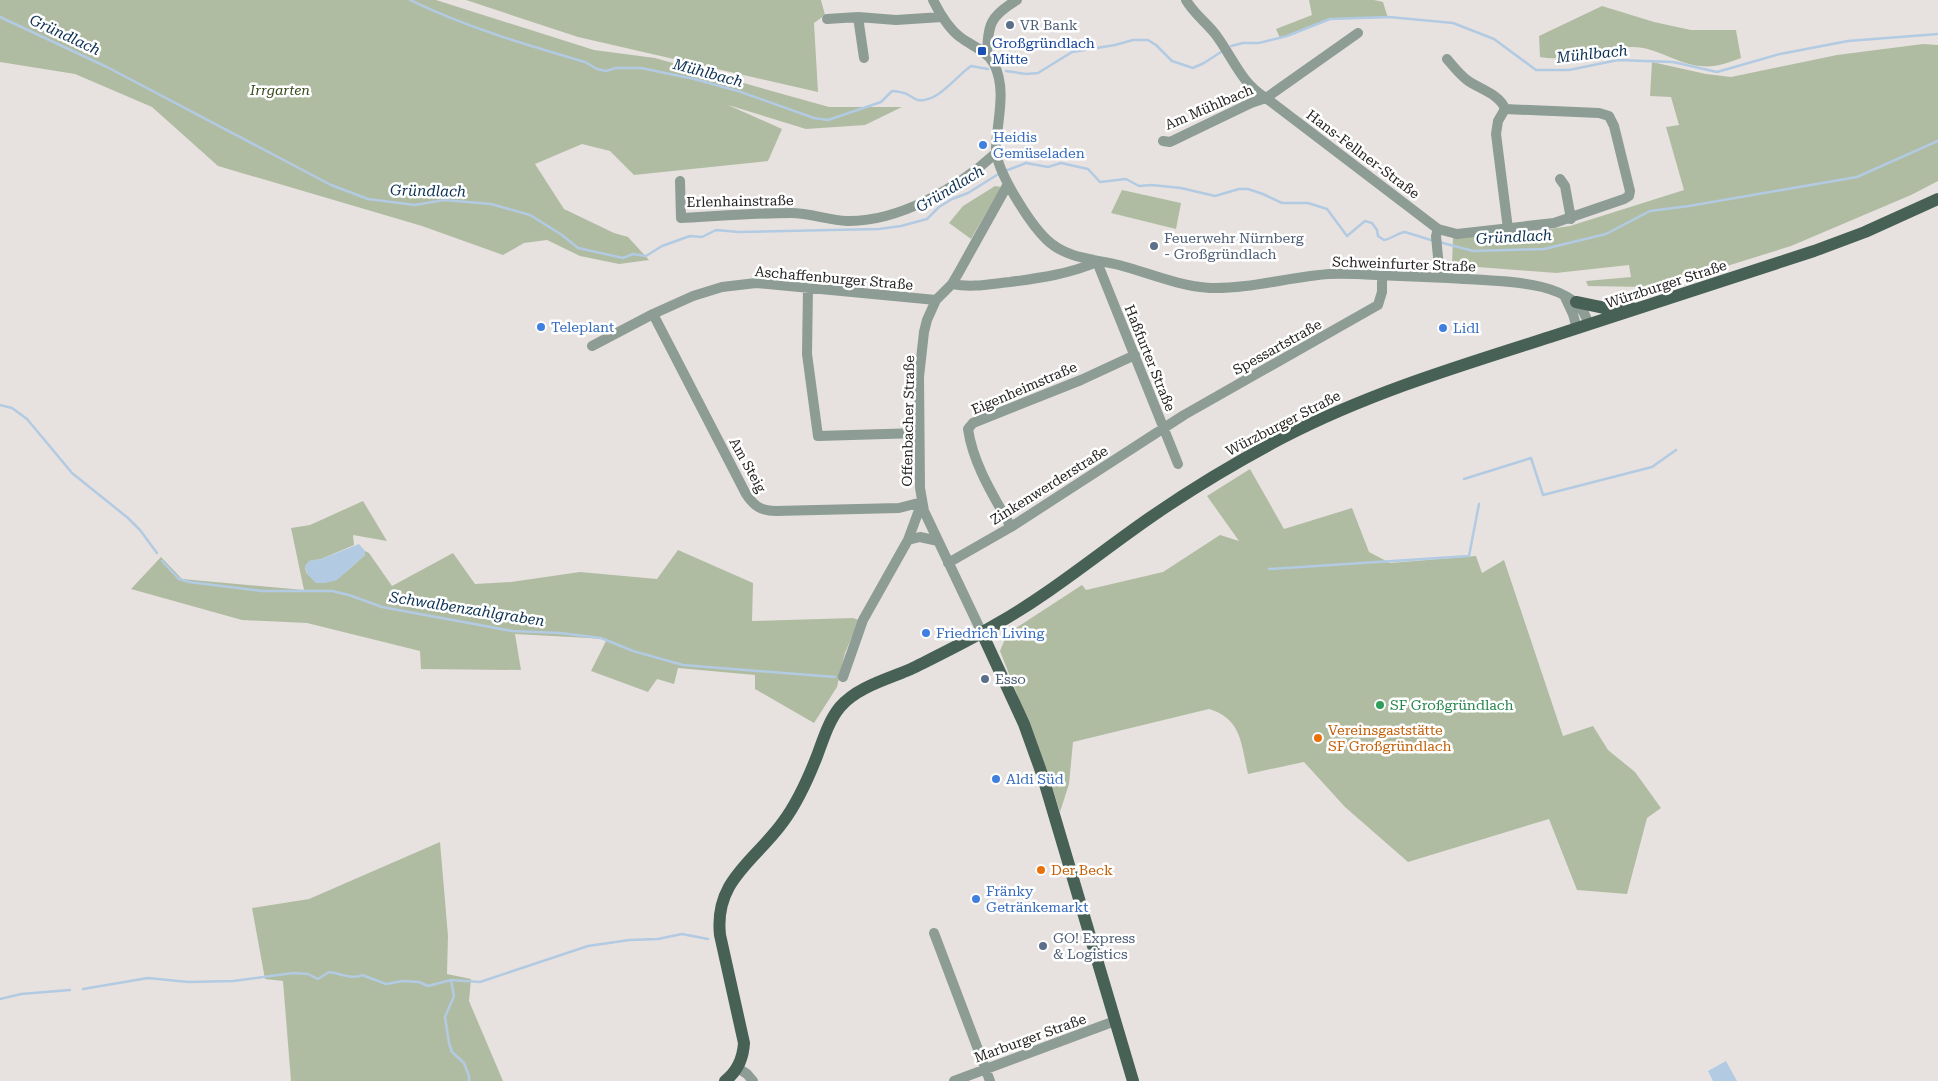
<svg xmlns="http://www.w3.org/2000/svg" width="1938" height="1081" font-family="'Roboto Serif',serif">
	<rect width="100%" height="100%" fill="#e7e2df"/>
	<path fill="#b0bca2" d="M 0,0 L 436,0 L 594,50 L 655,58 L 829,107 L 902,107 L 865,125 L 806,129 L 728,105 L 782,129 L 768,161 L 634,175 L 610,151 L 582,144 L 535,164 L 564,209 L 614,233 L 628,237 L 649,260 L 619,264 L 580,256 L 547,240 L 524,243 L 503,255 L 422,226 L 218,166 L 152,107 L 75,74 L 0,62 Z
		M 466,0 L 821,0 L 825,15 L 814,23 L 818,92 L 578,37 Z
		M 1309,0 L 1374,0 L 1383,2 L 1388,18 L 1330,19 L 1280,38 L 1276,29 L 1312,15 Z
		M 1602,6 L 1654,22 L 1691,30 L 1736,30 L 1741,58 C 1728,63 1714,68 1700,66 C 1677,64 1656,47 1633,47 C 1602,46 1571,63 1540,57 L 1539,36 Z
		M 1923,44 L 1938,45 L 1938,181 L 1911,195 L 1791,246 L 1711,271 L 1646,287 L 1588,286 L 1586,281 L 1631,277 L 1629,265 L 1556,273 L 1452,265 L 1453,237 L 1509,235 L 1570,226 L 1684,190 L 1666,127 L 1679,125 L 1671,97 L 1650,96 L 1652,62 L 1706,74 L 1731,77 L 1837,55 Z
		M 995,186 L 1001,187 L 971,239 L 949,223 L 963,206 Z
		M 1122,190 L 1181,203 L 1176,229 L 1111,213 Z
		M 1250,469 L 1284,529 L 1352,508 L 1369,552 L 1390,563 L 1476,556 L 1482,573 L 1504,560 L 1563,736 L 1593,726 L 1608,750 L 1635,772 L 1661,808 L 1647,818 L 1627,894 L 1577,890 L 1549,819 L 1408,862 L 1345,807 L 1304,762 L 1248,774 C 1241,744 1242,719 1209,709 L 1073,742 L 1069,784 L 1060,812 L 1047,770 L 1000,651 L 1007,634 L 1082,585 L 1086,590 L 1163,572 L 1220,535 L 1239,541 L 1207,496 Z
		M 363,501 L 387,541 L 353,535 L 354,545 L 321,559 L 309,561 L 305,568 L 307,574 L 347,571 L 365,555 L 365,551 L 369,553 L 392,586 L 453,553 L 475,584 L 511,582 L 580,572 L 657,579 L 678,550 L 753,583 L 752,621 L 853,618 L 859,620 L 845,653 L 837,687 L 814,723 L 755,689 L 755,675 L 678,668 L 674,684 L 657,679 L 648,692 L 591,671 L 607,639 L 515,634 L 521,670 L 421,669 L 420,651 L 307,623 L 242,620 L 131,589 L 161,557 L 182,579 L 304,590 L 291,528 L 310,525 Z
		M 440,842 L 448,936 L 447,974 L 471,979 L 469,1001 L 503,1081 L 291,1081 L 283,981 L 265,979 L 252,908 L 309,899 Z"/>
	<path fill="#b2cae2" d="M 359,544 L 365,551 L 365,555 L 337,580 L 325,583 L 316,583 L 307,574 L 305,566 L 309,561 L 321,559 Z
		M 1726,1061 L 1737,1081 L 1713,1081 L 1708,1071 Z"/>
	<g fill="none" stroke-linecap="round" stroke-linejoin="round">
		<path stroke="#b2cae2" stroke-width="2.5" d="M 410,0 C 465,27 527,45 585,62 L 597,69 L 606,71 L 616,68 L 641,68 L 694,79 L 738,91 L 814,118 L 828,120 L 881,102 L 892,91 C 896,91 900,92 904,93 C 909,94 913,99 918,100 C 938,103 956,76 971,66 L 988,69
			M 0,17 L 107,67 L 331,185 L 368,199 L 415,205 L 444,200 L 491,204 L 530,215 L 562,235 L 578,248 L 623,258 L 633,254 L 646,256 L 662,246 L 690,236 L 702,237 L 716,230 L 739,232 L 879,229 L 901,226 L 927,219 L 939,207 L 952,199 L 968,193 L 1000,173
			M 1231,46 L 1243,43 L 1259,43 L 1287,36 L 1330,19 L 1389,17 L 1453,23 L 1494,39 L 1536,70 L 1569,70 L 1618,60 L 1673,62 L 1717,72 L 1780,54 L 1848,41 L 1938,34
			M 1006,71 L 1026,74 L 1038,73 L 1072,52 L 1115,45 L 1133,40 L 1148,40 L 1156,45 L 1172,61 L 1193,68 L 1204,63 L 1221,52
			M 1005,171 L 1026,163 L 1048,167 L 1061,163 L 1088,169 L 1100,182 L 1126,179 L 1139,186 L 1152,185 L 1181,188 L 1215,196 L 1239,189 L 1248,189 L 1263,194 L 1282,203 L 1308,203 L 1327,209 L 1347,236 L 1365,221 L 1372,223 L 1377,230 L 1378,236 L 1384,240 C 1392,239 1397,233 1405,232 L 1434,241
			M 1439,242 L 1473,251 L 1544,249 L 1606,234 L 1650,211 L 1689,206 L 1857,177 L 1938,141
			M 0,405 L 12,408 L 27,419 L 72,473 L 128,518 L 140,530 L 157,553
			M 1464,479 L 1531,458 L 1543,495 L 1652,467 L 1676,450
			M 162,561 L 179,579 L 189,582 L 262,591 L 332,591 L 349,595 L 382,607 L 512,631 L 560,633 L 601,638 L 633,651 L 683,665 L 835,677
			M 1269,569 L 1469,556 L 1479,504
			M 451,980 L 454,996 L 445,1017 L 449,1043 L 452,1052 L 464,1063 L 469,1076 L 469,1081
			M 83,989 L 148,978 L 188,982 L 233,981 L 293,973 L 308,974 L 318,979 L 329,972 C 339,973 354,980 362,975 L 386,984 L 403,981 L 419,982 L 428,986 L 451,980 L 480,982 L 588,946 L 629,940 L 658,939 L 682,934 L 708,939
			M 0,999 L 21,994 L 70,990"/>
		<path stroke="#8d9c95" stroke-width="10" d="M 933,0 C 940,14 948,28 960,37 C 972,46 987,51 994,64 C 1007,90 997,120 996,148 C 995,170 1031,225 1047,240 C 1067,259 1094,259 1119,265 C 1149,273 1178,286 1210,288 C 1250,289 1289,277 1329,274 C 1344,273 1360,274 1376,275 C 1400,276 1424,277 1448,278 C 1477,280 1514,280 1542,287 C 1562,292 1585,303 1588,325
			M 1186,0 C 1194,14 1207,23 1216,35 C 1233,58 1241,83 1266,98 L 1438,229 L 1457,234 L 1554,223 L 1624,199 L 1629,196 L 1630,191 L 1614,126 L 1609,116 L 1599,113 L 1505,109
			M 858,17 L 864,58
			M 827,19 L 858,17 L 896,20 L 942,17
			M 987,55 C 988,24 990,16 1017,0
			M 1447,59 C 1454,67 1459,74 1467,80 C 1479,89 1500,94 1505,109
			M 1505,109 L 1498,121 L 1496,134 L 1508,229
			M 1163,141 L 1170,142 L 1251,103 L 1266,98 L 1358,33
			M 1560,179 L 1565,186 L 1571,219
			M 680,181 L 681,218 C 717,216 754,213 791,213 C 810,213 828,220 847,221 C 899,222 959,187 996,153
			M 1438,229 L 1436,236 L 1440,278
			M 952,284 C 972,288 990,284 1010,282 C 1040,278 1069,274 1097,262 L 1178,464
			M 808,287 L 807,354 L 818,436 L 919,433
			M 1565,297 L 1573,314 L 1577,329
			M 653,314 L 746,494 C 754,506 761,511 776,511 L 899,508 L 922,502
			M 592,346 L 653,314 L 693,296 L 722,287 L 756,283 L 936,300
			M 1011,527 C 994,497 973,464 968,429 L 973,423 L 1081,380 L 1135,355
			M 908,540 L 920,537 L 938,541
			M 948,563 L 1011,527 L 1184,415 L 1378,305 L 1382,292 L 1382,275
			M 982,633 L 924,511 L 920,488 L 919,377 L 924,332 L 927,320 L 936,300 L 952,284 L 959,272 L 1008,184
			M 843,677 L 863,620 L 908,540 L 922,502
			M 934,933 L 990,1081
			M 738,1068 L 747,1074 L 753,1081
			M 954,1081 L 1115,1021"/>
		<path stroke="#476156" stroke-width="12" d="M 1576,302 L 1605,308 L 1629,305
			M 982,633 L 1024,724 L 1042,774 L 1133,1081
			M 725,1081 C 738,1071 743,1058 744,1043 L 720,935 C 714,880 755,861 783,822 C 798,802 808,779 817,756 C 823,740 829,720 840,707 C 857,687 888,679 911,669 C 939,655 968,641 995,625 C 1050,594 1099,553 1151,517 C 1193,488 1238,461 1284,437 C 1369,393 1459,366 1550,337 C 1638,309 1726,280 1814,251 L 1865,232 L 1938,199"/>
	</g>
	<g fill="#5c6f8a" stroke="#fff" stroke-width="2">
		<circle cx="1010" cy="25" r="5"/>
		<circle cx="1154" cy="246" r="5"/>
		<circle cx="985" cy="679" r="5"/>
		<circle cx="1043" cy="946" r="5"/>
	</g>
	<rect fill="#1a4fb4" stroke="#fff" stroke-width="2" x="977" y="46" width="10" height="10" rx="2.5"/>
	<g fill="#3f7fe0" stroke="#fff" stroke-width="2">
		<circle cx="983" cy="145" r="5"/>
		<circle cx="541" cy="327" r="5"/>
		<circle cx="1443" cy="328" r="5"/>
		<circle cx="926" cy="633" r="5"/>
		<circle cx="996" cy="779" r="5"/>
		<circle cx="976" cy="899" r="5"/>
	</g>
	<circle fill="#2e9e5b" stroke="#fff" stroke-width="2" cx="1380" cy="705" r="5"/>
	<g fill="#e8710a" stroke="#fff" stroke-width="2">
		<circle cx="1318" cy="738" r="5"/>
		<circle cx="1041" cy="870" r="5"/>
	</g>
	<g text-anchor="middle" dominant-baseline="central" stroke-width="5" stroke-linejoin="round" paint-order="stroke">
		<g font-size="14" fill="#4e5e75" stroke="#fff" text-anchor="start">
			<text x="1020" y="25">VR Bank</text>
			<text x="1164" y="238">Feuerwehr Nürnberg<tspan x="1164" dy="16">- Großgründlach</tspan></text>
			<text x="995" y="679">Esso</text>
			<text x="1053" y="938">GO! Express<tspan x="1053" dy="16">&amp; Logistics</tspan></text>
		</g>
		<g font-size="14" fill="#164399" stroke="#fff" text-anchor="start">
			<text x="992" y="43">Großgründlach<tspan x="992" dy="16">Mitte</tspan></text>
		</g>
		<g font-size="14" font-style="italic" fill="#38491b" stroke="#fff">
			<text x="280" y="90">Irrgarten</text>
		</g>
		<g font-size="14" fill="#262423" stroke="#fff">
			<text transform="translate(1209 107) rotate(-23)">Am Mühlbach</text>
			<text transform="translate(1363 154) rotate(37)">Hans-Fellner-Straße</text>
			<text transform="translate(740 201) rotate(-1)">Erlenhainstraße</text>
			<text transform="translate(1404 264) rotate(2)">Schweinfurter Straße</text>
			<text transform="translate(834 278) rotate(5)">Aschaffenburger Straße</text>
			<text transform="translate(1666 284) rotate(-18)">Würzburger Straße</text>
			<text transform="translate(1277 347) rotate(-29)">Spessartstraße</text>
			<text transform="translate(1150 358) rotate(68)">Haßfurter Straße</text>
			<text transform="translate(1024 388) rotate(-23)">Eigenheimstraße</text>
			<text transform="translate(908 421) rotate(-89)">Offenbacher Straße</text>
			<text transform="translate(1283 423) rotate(-27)">Würzburger Straße</text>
			<text transform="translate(748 465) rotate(61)">Am Steig</text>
			<text transform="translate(1049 485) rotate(-32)">Zinkenwerderstraße</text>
			<text transform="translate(1030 1038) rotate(-20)">Marburger Straße</text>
		</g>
		<g font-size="14" fill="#366cbe" stroke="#fff" text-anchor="start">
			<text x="993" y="137">Heidis<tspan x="993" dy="16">Gemüseladen</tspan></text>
			<text x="551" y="327">Teleplant</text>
			<text x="1453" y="328">Lidl</text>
			<text x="936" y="633">Friedrich Living</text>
			<text x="1006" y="779">Aldi Süd</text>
			<text x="986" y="891">Fränky<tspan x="986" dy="16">Getränkemarkt</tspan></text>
		</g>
		<g font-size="14" fill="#27864d" stroke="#fff" text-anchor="start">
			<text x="1390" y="705">SF Großgründlach</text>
		</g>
		<g font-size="14" fill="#c56008" stroke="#fff" text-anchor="start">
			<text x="1328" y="730">Vereinsgaststätte<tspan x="1328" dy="16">SF Großgründlach</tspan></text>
			<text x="1051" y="870">Der Beck</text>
		</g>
		<g font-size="15" font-style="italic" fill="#0b3052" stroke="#fff">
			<text transform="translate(65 35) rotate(25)">Gründlach</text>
			<text transform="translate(1592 54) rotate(-6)">Mühlbach</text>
			<text transform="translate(708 73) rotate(15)">Mühlbach</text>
			<text transform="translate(950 189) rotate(-31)">Gründlach</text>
			<text transform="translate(428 191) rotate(1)">Gründlach</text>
			<text transform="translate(1514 237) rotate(-3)">Gründlach</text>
			<text transform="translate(467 609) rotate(9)">Schwalbenzahlgraben</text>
		</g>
	</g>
</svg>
